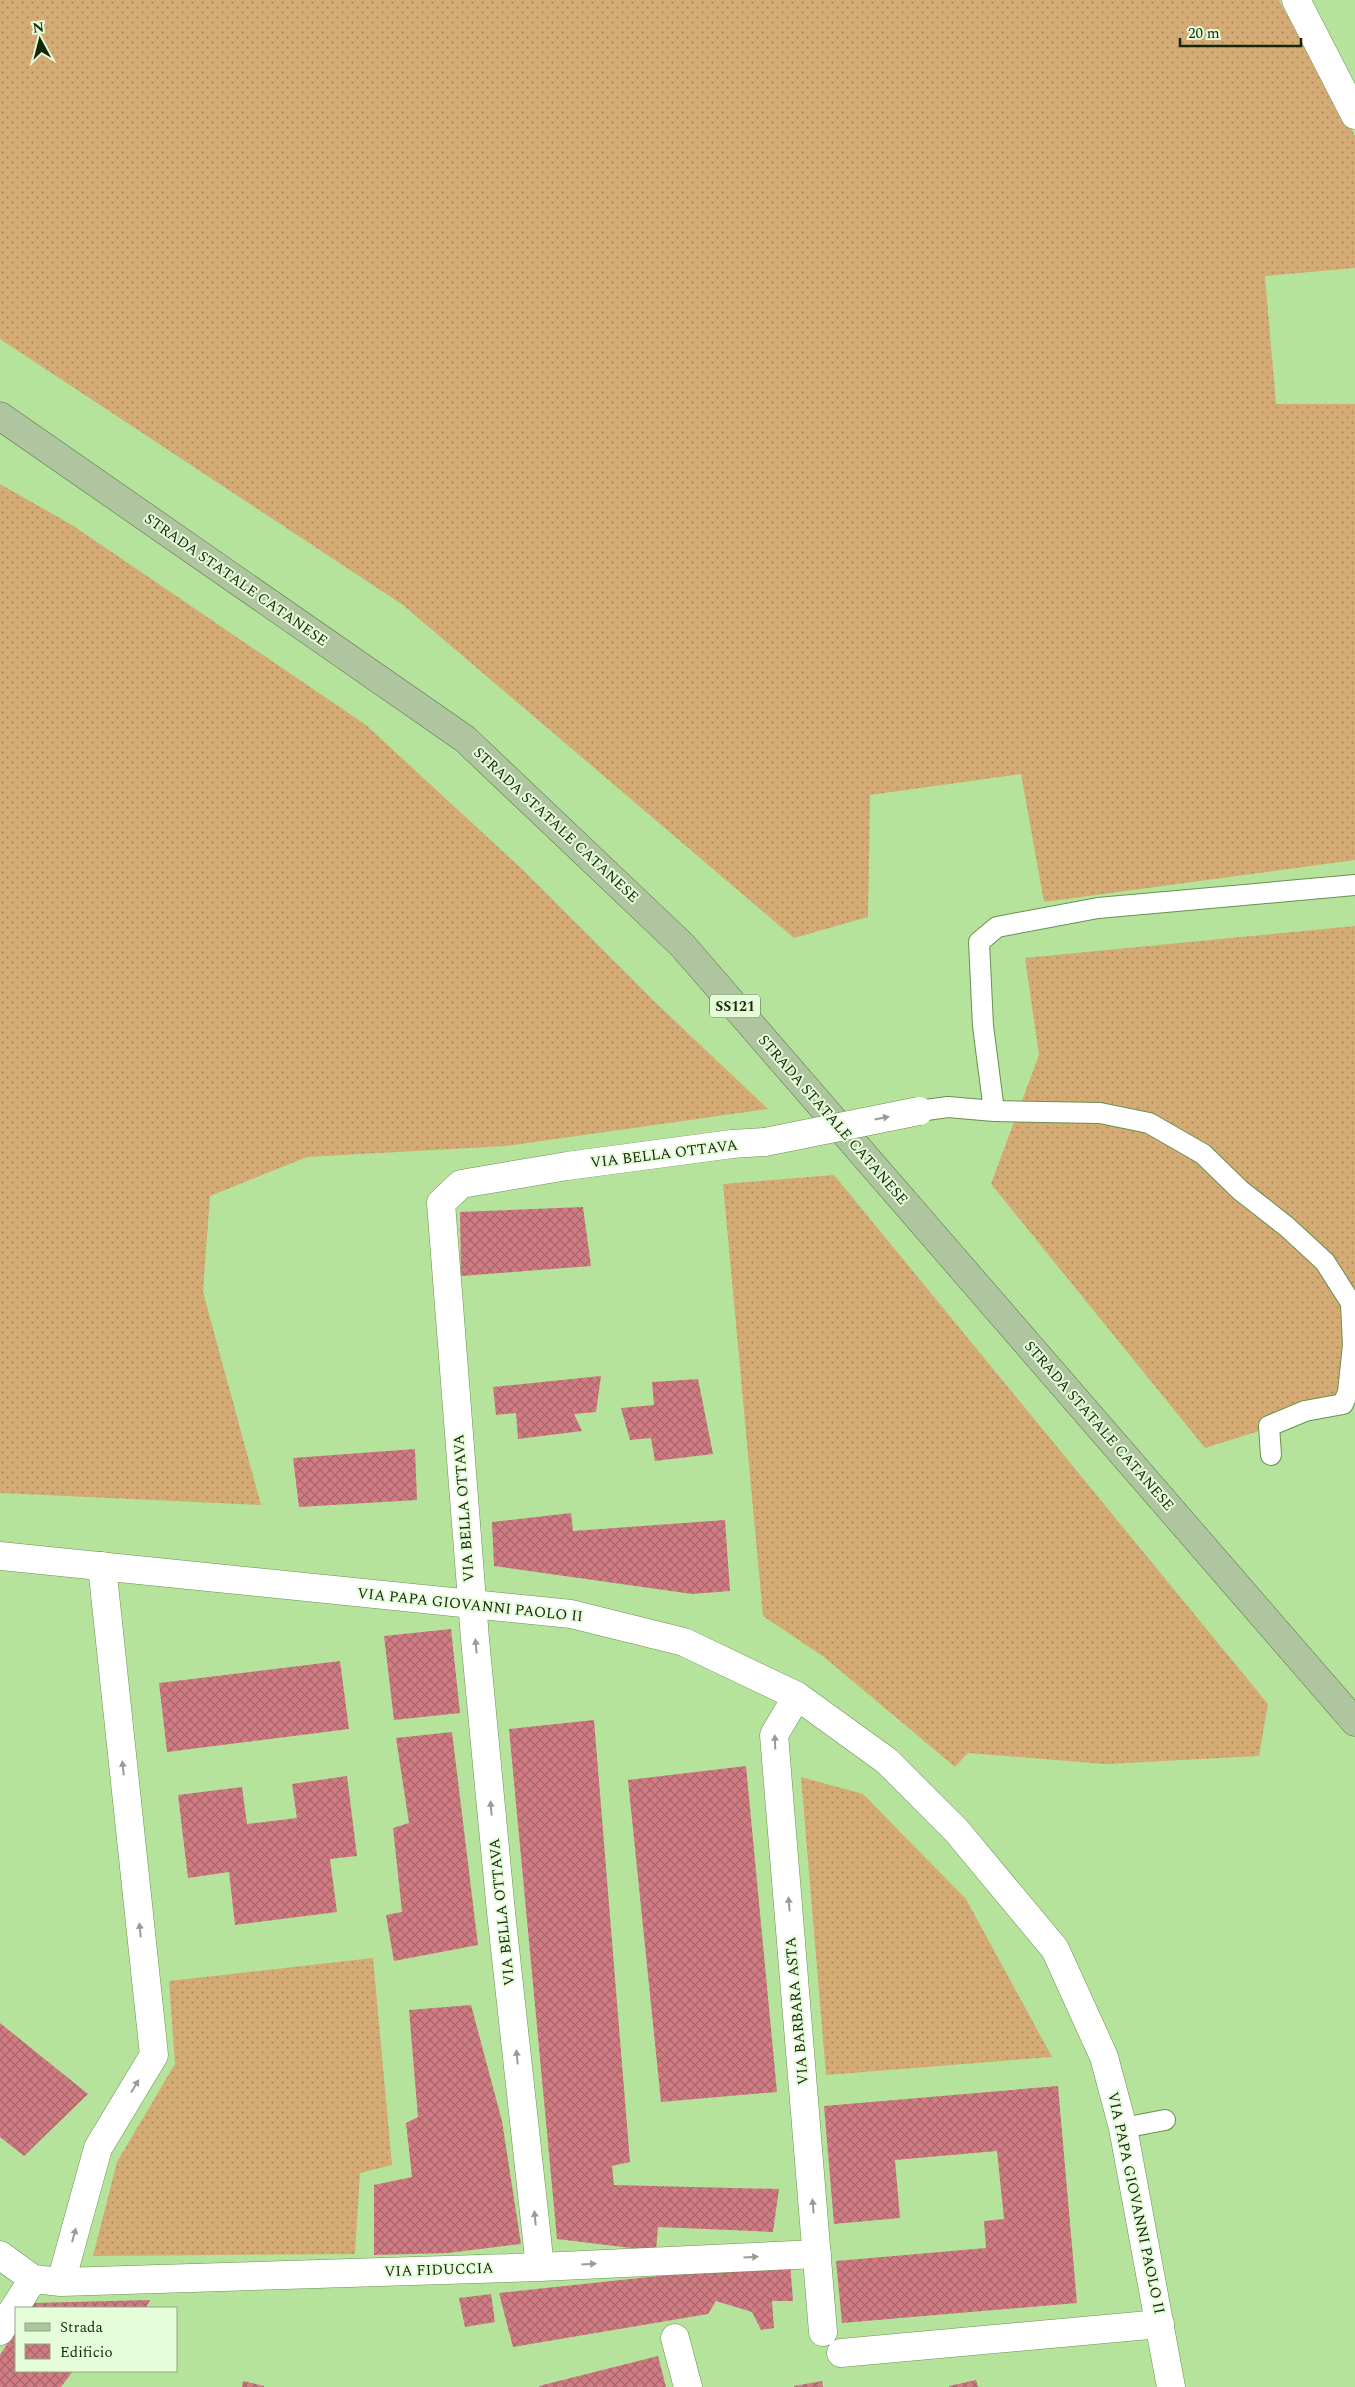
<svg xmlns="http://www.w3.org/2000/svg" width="1355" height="2387" font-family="Spectral,serif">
	<defs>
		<pattern id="grass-dots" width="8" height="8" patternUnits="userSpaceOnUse" patternTransform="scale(1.25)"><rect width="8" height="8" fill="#d4ab74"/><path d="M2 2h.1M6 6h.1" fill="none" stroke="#ab8b5d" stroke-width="1.8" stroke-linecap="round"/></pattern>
		<pattern id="building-cross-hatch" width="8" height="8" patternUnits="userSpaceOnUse" patternTransform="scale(1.25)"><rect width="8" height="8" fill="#d17c84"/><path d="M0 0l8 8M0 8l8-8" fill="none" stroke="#a9666a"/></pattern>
	</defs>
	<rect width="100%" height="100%" fill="#b6e39c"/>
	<path fill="url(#grass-dots)" d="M 0,0 L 1279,0 L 1355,136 L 1355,268 L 1265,276 L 1276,404 L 1355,404 L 1355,860 L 1044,902 L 1021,774 L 870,795 L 868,917 L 794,938 L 403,605 L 0,339 Z
		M 0,484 L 72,525 L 366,725 L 522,869 L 655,1002 L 768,1109 L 506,1146 L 307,1157 L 210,1196 L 203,1292 L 261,1505 L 0,1493 Z
		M 1355,926 L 1355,1401 L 1205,1448 L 991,1184 L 1039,1055 L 1025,958 Z
		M 834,1175 L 1268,1704 L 1259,1756 L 1105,1764 L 968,1753 L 955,1767 L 824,1657 L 763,1616 L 723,1184 Z
		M 801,1777 L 863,1794 L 966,1899 L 1052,2057 L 826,2075 Z
		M 373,1958 L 392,2165 L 360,2173 L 355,2254 L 93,2256 L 117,2162 L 175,2064 L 169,1981 Z"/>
	<path fill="url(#building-cross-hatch)" d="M 583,1207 L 591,1266 L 461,1276 L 460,1212 Z
		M 601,1376 L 596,1412 L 574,1414 L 582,1431 L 518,1439 L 516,1413 L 496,1415 L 493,1387 Z
		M 698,1379 L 713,1454 L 655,1461 L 651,1438 L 630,1440 L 621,1408 L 654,1405 L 652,1382 Z
		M 415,1449 L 417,1500 L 299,1507 L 293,1458 Z
		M 571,1513 L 573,1531 L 725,1520 L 730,1591 L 692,1594 L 494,1566 L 492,1522 Z
		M 451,1629 L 460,1713 L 394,1720 L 384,1636 Z
		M 340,1661 L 349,1729 L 167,1752 L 159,1683 Z
		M 594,1720 L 630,2162 L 612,2166 L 614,2185 L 779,2189 L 773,2232 L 658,2227 L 656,2251 L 557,2239 L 509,1729 Z
		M 452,1732 L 478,1945 L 394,1961 L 386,1915 L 402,1912 L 393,1828 L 409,1823 L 396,1738 Z
		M 746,1766 L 777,2092 L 661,2102 L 628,1780 Z
		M 347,1776 L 357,1856 L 330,1859 L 337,1912 L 235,1925 L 229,1872 L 188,1878 L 178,1795 L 242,1787 L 247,1824 L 297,1818 L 292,1784 Z
		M 471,2005 L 502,2121 L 521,2244 L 448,2253 L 374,2255 L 374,2185 L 412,2177 L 406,2123 L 418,2117 L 409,2010 Z
		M 0,2023 L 88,2094 L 24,2156 L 0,2137 Z
		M 1058,2086 L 1077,2303 L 842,2323 L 836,2261 L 986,2248 L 984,2221 L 1004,2219 L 997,2151 L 895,2160 L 900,2218 L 834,2224 L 824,2106 Z
		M 790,2262 L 793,2301 L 772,2301 L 774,2328 L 761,2330 L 752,2312 L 716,2301 L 708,2314 L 513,2347 L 499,2293 Z
		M 491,2294 L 495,2322 L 465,2327 L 459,2298 Z
		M 150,2300 L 146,2308 L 30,2308 L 34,2303 Z
		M 16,2330 L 16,2371 L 73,2371 L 61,2387 L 0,2387 L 0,2355 Z
		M 658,2356 L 666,2387 L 539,2387 L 539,2386 Z
		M 976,2380 L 978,2387 L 949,2387 L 949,2386 Z
		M 243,2381 L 264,2386 L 264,2387 L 242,2387 Z
		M 822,2381 L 823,2387 L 794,2387 L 794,2386 Z"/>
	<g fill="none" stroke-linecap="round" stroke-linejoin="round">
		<g stroke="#68914e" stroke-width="22">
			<path id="lane" d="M 919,1111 L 948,1107 L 994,1111 L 1100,1113 L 1149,1123 L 1203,1154 L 1240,1190 L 1286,1226 L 1325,1262 L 1351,1303 L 1353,1345 L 1348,1392 L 1343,1404 L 1305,1411 L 1269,1426 L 1271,1455
				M 994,1111 L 983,1026 L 979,942 L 997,927 L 1098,908 L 1355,885
				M 1123,2128 L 1165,2120"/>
		</g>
		<g stroke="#68914e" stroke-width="29">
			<path id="street" d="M 1296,0 L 1355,115
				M 797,1696 L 774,1735 L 823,2332
				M 0,2255 L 33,2279 L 61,2282 L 540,2267 L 817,2254
				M 540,2267 L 501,1912 L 475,1639 L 441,1203 L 461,1184 L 567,1166 L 732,1144 L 765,1142
				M 61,2282 L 98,2148 L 154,2055 L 102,1566
				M 0,2331 L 33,2279
				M 675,2338 L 688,2387
				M 841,2353 L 1160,2324"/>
		</g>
		<g stroke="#68914e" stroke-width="29">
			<path id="secondary" d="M 0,1556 L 571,1614 L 684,1642 L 797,1696 L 887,1761 L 956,1830 L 1055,1949 L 1104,2057 L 1123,2128 L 1171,2387"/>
		</g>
		<g stroke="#567443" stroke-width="29">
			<path id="primary" d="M 0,416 L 465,739 L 682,945 L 1355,1722"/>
		</g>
		<use href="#lane" stroke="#fff" stroke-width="20"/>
		<use href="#street" stroke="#fff" stroke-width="28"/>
		<use href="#secondary" stroke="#fff" stroke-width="28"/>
		<use href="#primary" stroke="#aec5a0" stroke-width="28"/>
		<g stroke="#68914e" stroke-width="29" stroke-linecap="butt">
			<path id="street-bridge" d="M 765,1142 L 919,1111"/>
		</g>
		<use href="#street-bridge" stroke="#fff" stroke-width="28"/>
	</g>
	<defs><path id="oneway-solid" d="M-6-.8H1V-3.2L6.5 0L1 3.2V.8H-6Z" transform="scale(1.25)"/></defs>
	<g fill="#969e91">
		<use href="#oneway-solid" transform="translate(882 1118) rotate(-11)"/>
		<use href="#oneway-solid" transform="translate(476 1646) rotate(-95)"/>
		<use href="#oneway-solid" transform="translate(775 1742) rotate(-92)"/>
		<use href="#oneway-solid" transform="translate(123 1768) rotate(-96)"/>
		<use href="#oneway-solid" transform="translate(491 1808) rotate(-95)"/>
		<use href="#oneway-solid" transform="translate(789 1904) rotate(-95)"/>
		<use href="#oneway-solid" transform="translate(140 1930) rotate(-96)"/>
		<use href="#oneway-solid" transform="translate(517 2057) rotate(-96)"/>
		<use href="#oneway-solid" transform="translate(135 2086) rotate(-59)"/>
		<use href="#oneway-solid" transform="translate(813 2206) rotate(-95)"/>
		<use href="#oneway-solid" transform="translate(535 2218) rotate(-96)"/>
		<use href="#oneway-solid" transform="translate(74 2235) rotate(-75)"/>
		<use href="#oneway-solid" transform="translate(751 2257) rotate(-3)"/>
		<use href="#oneway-solid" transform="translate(589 2264) rotate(-3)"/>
	</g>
	<g text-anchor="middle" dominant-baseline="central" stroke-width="4" stroke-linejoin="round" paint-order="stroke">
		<rect fill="#e5fdd9" stroke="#546749" stroke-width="1" x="710" y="994.5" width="50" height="23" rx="4"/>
		<g font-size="14" font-weight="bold" fill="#16270b">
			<text x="735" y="1006">SS121</text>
		</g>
		<g font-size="15" fill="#16270b" stroke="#e5fdd9">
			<text transform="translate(236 580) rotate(35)">STRADA STATALE CATANESE</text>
			<text transform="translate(556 825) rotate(43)">STRADA STATALE CATANESE</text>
			<text transform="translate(833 1120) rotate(49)">STRADA STATALE CATANESE</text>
			<text transform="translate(664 1154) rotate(-7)">VIA BELLA OTTAVA</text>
			<text transform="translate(1099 1426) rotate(49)">STRADA STATALE CATANESE</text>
			<text transform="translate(464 1508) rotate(-94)">VIA BELLA OTTAVA</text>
			<text transform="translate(470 1605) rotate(6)">VIA PAPA GIOVANNI PAOLO II</text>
			<text transform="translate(502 1912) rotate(-96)">VIA BELLA OTTAVA</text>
			<text transform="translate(797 2011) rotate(-95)">VIA BARBARA ASTA</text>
			<text transform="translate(1136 2203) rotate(78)">VIA PAPA GIOVANNI PAOLO II</text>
			<text transform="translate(439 2270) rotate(-2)">VIA FIDUCCIA</text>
		</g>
	</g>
	<rect x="15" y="2307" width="162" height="65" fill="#e5fdd9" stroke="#92a787"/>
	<rect x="25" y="2323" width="25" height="8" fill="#aec5a0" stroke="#92a787"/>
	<text x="60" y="2332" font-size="15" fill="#16270b">Strada</text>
	<rect x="25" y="2344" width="25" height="15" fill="url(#building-cross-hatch)" stroke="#92a787"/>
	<text x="60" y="2357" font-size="15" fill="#16270b">Edificio</text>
	<g transform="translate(40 40) rotate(353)" stroke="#e5fdd9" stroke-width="4" paint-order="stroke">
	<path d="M0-4L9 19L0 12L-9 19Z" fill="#16270b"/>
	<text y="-8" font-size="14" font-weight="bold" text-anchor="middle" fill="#16270b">N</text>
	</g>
	<path d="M1180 38v8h121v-8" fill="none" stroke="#16270b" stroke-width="2.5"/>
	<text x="1188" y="38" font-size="15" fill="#16270b" stroke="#e5fdd9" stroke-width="4" paint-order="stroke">20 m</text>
</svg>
